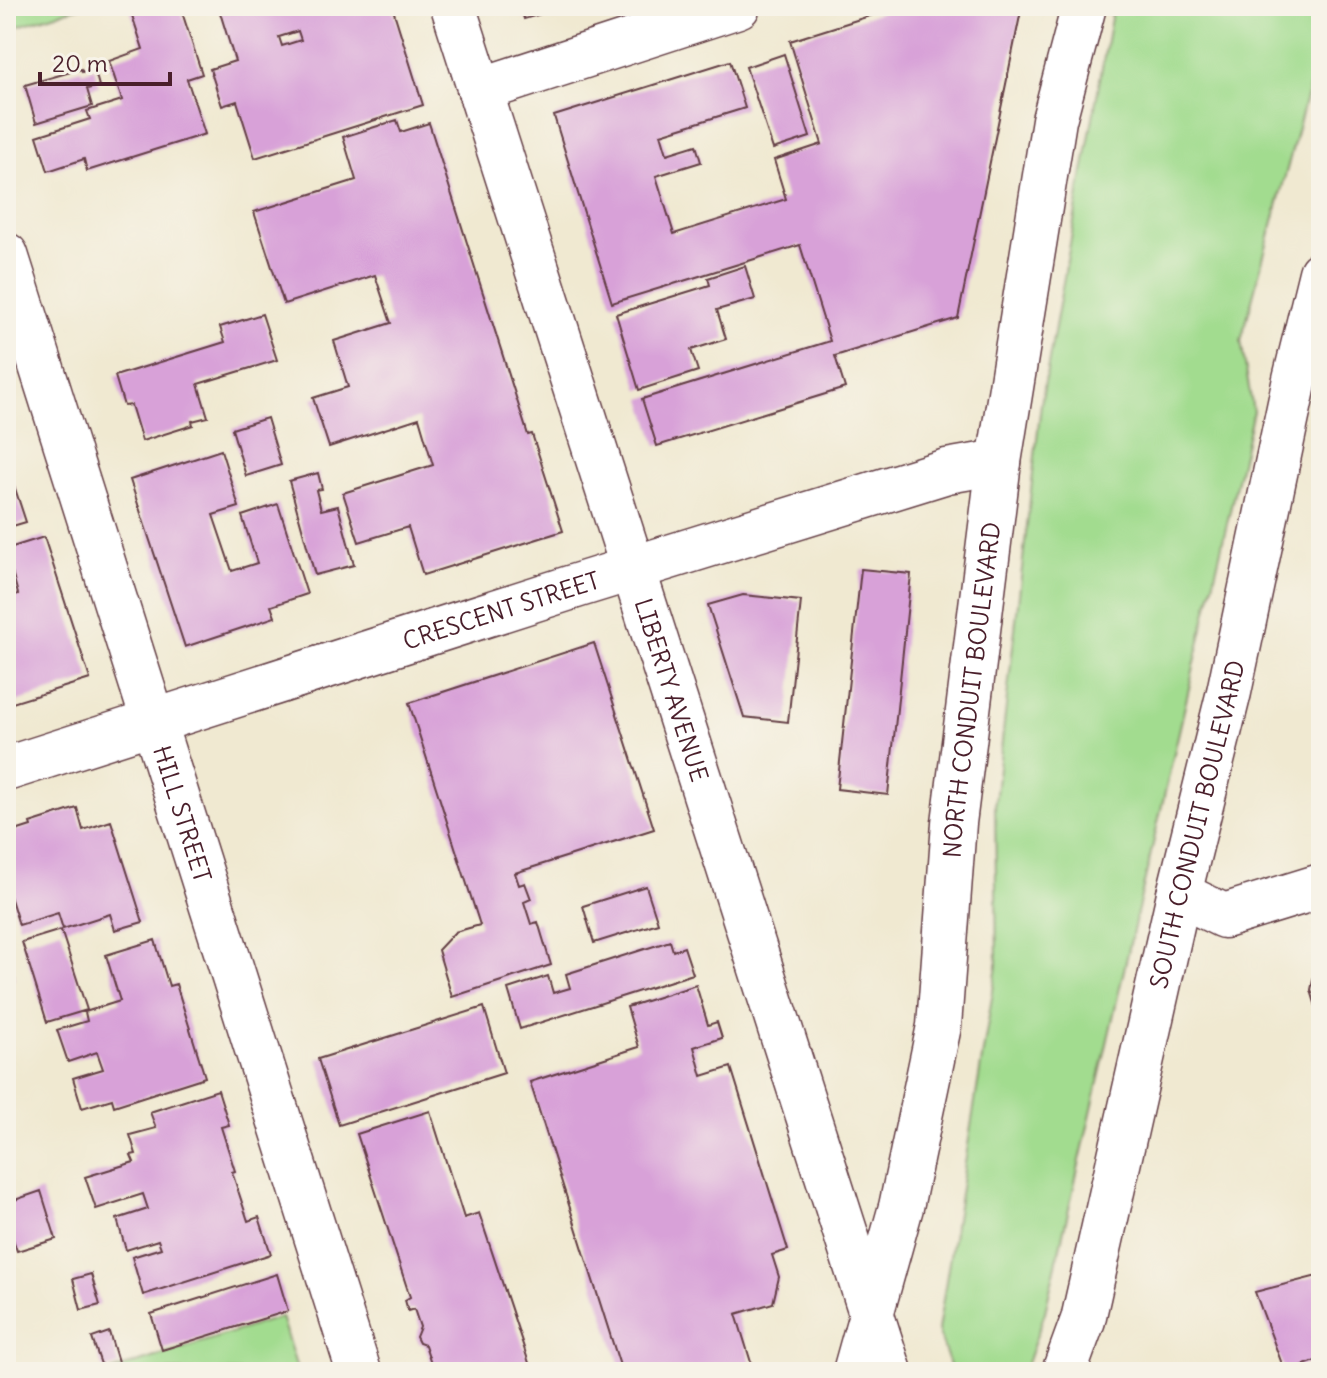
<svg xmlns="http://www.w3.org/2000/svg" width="1327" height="1378" font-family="Delius,sans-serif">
	<rect width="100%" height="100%" fill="#f7f3e8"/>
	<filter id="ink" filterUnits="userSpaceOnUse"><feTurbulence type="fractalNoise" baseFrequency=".0125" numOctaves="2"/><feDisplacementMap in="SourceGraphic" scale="16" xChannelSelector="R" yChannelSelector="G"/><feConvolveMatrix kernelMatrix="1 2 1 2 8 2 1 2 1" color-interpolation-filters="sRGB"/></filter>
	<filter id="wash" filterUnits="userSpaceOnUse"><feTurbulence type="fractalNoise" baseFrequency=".006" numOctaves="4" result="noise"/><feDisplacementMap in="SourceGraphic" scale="32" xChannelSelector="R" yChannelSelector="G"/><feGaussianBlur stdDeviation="1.8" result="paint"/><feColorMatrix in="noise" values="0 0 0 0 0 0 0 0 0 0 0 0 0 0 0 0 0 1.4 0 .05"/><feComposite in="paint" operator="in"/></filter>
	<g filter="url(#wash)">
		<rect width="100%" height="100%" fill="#f0e9d1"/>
		<path fill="#a2dc8f" stroke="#767e5d" stroke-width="2" d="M 6,6 L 82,6 L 6,30 Z
			M 1321,6 L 1321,42 L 1241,341 L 1253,411 L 1045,1312 L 1024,1372 L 952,1372 L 938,1330 L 997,966 L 995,802 L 1041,404 L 1113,7 Z
			M 281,1317 L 298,1372 L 111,1371 Z"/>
		<g id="blocks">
			<path fill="#d8a1d8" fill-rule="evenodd" d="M 129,6 L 180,6 L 202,74 L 187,79 L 205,134 L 87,171 L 84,159 L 48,171 L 37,136 L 90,119 L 87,111 L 122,100 L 109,61 L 143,49 Z
				M 218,6 L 392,6 L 423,105 L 255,158 L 237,101 L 222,106 L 210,69 L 235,61 ZM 298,31 L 301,40 L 282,46 L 279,37 Z
				M 520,6 L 564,6 L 564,7 L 524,19 Z
				M 901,6 L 1022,6 L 958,318 L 835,356 L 845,388 L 657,446 L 642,399 L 830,341 L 800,245 L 612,303 L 554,116 L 730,61 L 745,108 L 661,134 L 667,154 L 696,145 L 701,162 L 656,176 L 674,234 L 786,199 L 774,160 L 822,144 L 790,41 Z
				M 784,54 L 810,137 L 773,149 L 746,67 Z
				M 94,68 L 99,86 L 87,89 L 92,106 L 36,123 L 25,85 L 81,69 L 82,72 Z
				M 397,120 L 401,132 L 429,123 L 528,435 L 532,434 L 563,531 L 423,575 L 408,527 L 359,542 L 343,493 L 433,465 L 419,418 L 329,447 L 313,398 L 348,387 L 334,341 L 391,323 L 375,275 L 284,304 L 254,212 L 356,180 L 343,137 Z
				M 745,266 L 755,299 L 717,310 L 726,339 L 691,350 L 698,371 L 639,390 L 616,314 L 710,285 L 708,278 Z
				M 262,314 L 277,360 L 198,384 L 208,417 L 192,421 L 193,425 L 142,441 L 131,405 L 124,406 L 115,376 L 225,342 L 220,327 Z
				M 267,418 L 281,465 L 246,476 L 232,429 Z
				M 221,450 L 239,507 L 213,515 L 232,571 L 257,563 L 242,516 L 278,504 L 307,594 L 271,606 L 275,617 L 185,647 L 130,480 Z
				M 6,461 L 26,522 L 6,528 Z
				M 318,473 L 322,489 L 316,490 L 321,510 L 338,506 L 354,565 L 315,575 L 289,481 Z
				M 44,537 L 90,679 L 6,705 L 6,660 L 9,659 L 6,651 L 6,598 L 18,594 L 6,549 Z
				M 861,569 L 911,574 L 888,795 L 837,789 Z
				M 743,595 L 801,601 L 788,722 L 744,717 L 708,605 Z
				M 594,643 L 654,829 L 515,873 L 519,885 L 525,883 L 531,899 L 524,902 L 531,924 L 538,922 L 551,965 L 452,997 L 438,950 L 455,932 L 480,925 L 409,703 Z
				M 77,808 L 83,830 L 111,821 L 143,922 L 115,930 L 110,914 L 63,929 L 58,913 L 19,925 L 6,883 L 6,834 L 31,826 L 30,823 Z
				M 646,886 L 658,923 L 594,943 L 583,906 Z
				M 61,930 L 87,1010 L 47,1022 L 22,942 Z
				M 155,940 L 169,986 L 176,984 L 205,1077 L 114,1106 L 112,1099 L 82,1108 L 73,1078 L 103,1069 L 97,1052 L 68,1062 L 57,1030 L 87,1021 L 85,1012 L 120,1001 L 106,955 Z
				M 670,941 L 673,951 L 684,947 L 693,974 L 520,1029 L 508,989 L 548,976 L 553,993 L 570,988 L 566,974 Z
				M 1320,946 L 1321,946 L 1320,1020 L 1311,990 Z
				M 6,955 L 15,979 L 6,982 Z
				M 696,985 L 708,1025 L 717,1022 L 722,1038 L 694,1047 L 702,1076 L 731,1067 L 788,1250 L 772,1255 L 779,1277 L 773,1303 L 736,1314 L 754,1372 L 622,1372 L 530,1082 L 639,1047 L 627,1007 Z
				M 484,1007 L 504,1073 L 339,1125 L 318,1059 Z
				M 218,1090 L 229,1125 L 221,1127 L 235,1171 L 232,1172 L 248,1221 L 259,1217 L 271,1254 L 143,1295 L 132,1257 L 161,1248 L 158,1240 L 126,1250 L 117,1219 L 148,1209 L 143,1194 L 96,1209 L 85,1177 L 134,1162 L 131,1155 L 136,1154 L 130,1135 L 156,1128 L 150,1112 Z
				M 430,1111 L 464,1218 L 479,1213 L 532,1372 L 430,1372 L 432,1366 L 425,1345 L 419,1343 L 416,1337 L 420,1327 L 414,1309 L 408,1311 L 405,1300 L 410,1297 L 357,1134 Z
				M 41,1191 L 56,1239 L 17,1251 L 6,1218 L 6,1203 Z
				M 91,1274 L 100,1305 L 81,1310 L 73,1279 Z
				M 277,1274 L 288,1311 L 162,1350 L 151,1314 Z
				M 1321,1275 L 1321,1359 L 1285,1372 L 1255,1292 Z
				M 109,1332 L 119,1365 L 103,1370 L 92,1338 Z"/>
		</g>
	</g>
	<g filter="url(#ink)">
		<use href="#blocks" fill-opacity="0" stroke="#633d44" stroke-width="2"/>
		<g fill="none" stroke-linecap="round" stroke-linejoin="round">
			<g stroke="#633d44" stroke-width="47">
				<g id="minor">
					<path id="s1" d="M 453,6 L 890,1372"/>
					<path d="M 480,90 L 738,6"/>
					<path id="s2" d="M 6,255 L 359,1372"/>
					<path id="s3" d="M 6,769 L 579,585 L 947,471 L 999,462"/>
					<path d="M 1179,894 L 1224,916 L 1321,886"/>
				</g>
			</g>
			<g stroke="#633d44" stroke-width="47">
				<g id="major">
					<path id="s4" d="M 855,1372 L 901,1207 L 939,1026 L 954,823 L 999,462 L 1054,120 L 1084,6"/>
					<path id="s5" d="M 1064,1372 L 1083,1320 L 1179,894 L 1229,692 L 1295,379 L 1321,273"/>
				</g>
			</g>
			<use href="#minor" stroke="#fff" stroke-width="44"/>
			<use href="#major" stroke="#fff" stroke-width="44"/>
		</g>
	</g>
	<g text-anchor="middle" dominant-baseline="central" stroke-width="7" stroke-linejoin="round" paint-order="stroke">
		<g font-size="24" fill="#4a1f2b" stroke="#f7f3e8">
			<text stroke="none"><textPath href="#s3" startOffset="520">CRESCENT STREET</textPath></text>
			<text stroke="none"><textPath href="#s1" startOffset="718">LIBERTY AVENUE</textPath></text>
			<text stroke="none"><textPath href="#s4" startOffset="694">NORTH CONDUIT BOULEVARD</textPath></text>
			<text stroke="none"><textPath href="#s2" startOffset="586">HILL STREET</textPath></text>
			<text stroke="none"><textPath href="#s5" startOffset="564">SOUTH CONDUIT BOULEVARD</textPath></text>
		</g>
	</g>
	<rect width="1327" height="1378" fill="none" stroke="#f7f3e8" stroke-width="32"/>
	<path d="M40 72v12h130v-12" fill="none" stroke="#4a1f2b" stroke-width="4"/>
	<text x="52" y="72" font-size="24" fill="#4a1f2b" stroke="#f7f3e8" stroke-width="6" paint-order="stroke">20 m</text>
</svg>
